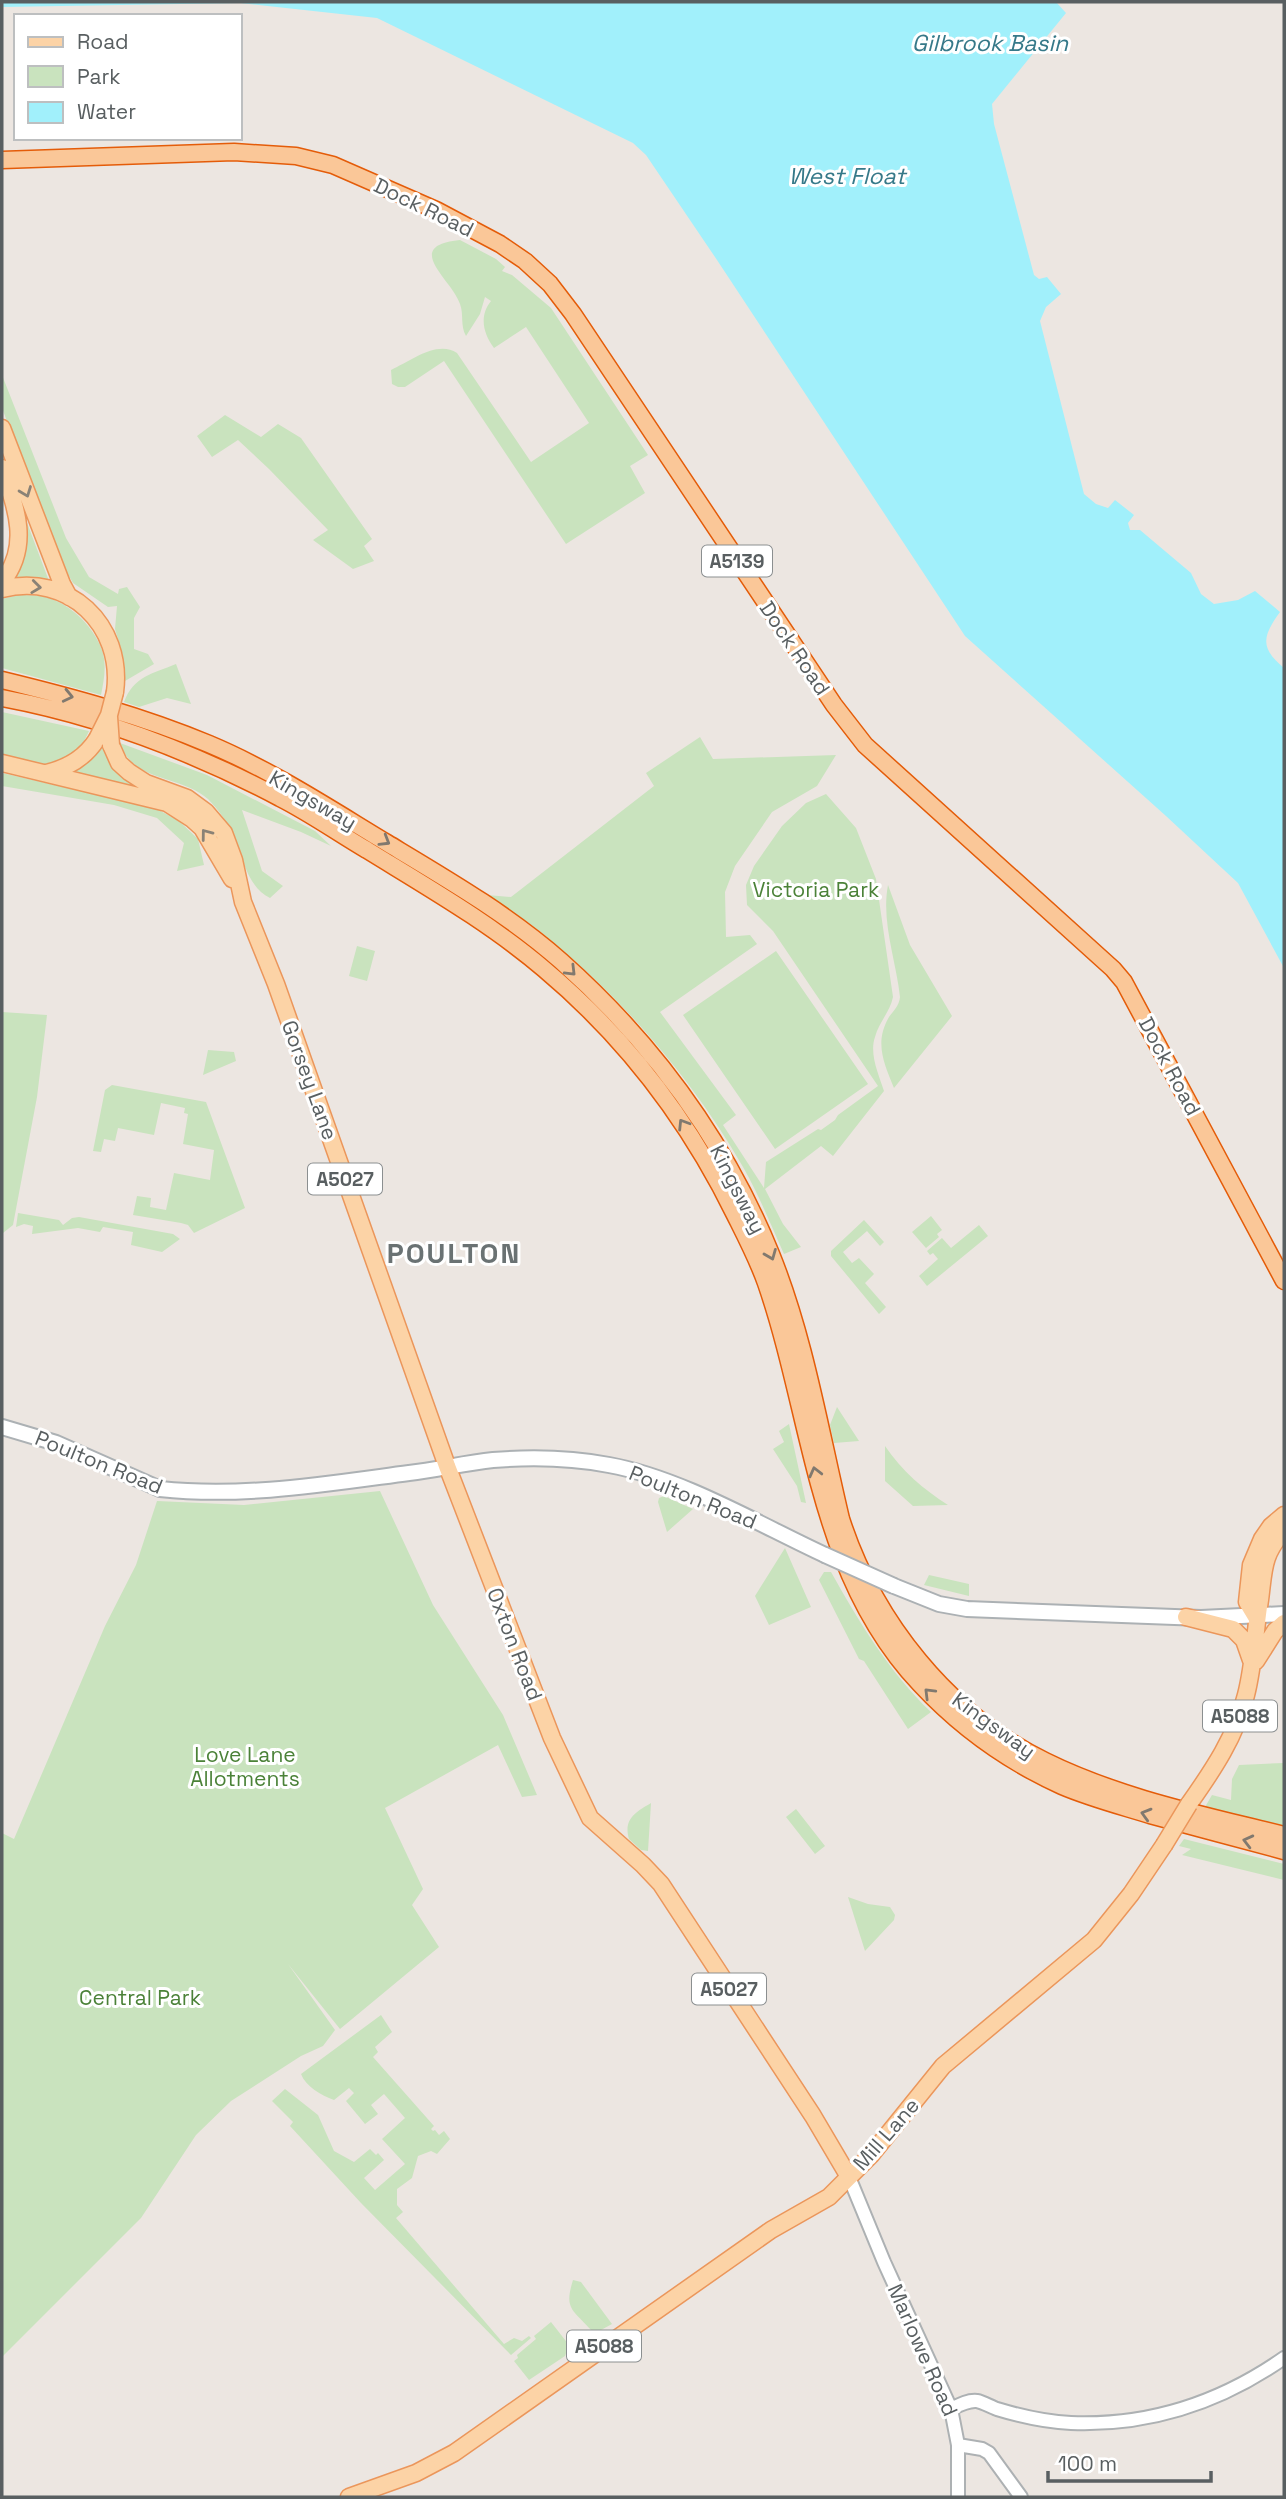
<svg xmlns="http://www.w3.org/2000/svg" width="1286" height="2499" font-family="'Space Grotesk',sans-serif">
	<rect width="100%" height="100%" fill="#ece6e1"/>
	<path fill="#c9e3be" d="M 460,240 L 496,259 L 505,267 L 502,271 L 512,275 L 551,308 L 648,455 L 630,466 L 645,493 L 566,544 L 444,361 L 405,387 L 398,387 L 392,384 L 391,370 C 411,361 437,340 457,353 L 531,462 L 589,423 L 526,327 L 494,348 C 483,333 479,316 491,301 L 485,297 L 480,314 L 466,336 C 460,325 464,315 460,304 C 452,279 401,246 460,240 Z
		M 2,375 L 66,538 L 89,577 L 118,594 L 119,589 L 127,587 L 140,607 L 134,618 L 134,649 L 148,654 L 154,664 L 125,681 L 123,656 L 115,629 L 117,606 L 108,607 L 73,583 L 58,557 L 2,408 Z
		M 225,415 L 261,437 L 278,424 L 301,438 L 372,539 L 364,546 L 374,561 L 353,569 L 313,540 L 328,530 L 269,469 L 238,440 L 212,457 L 197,436 Z
		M 26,520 L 49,581 L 7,582 Z
		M 19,595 C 26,595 34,595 41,596 C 68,601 93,625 102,650 C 107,665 104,680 101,695 L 2,668 L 2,599 Z
		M 176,664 L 191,704 L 167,698 L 139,707 L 124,702 C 134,676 152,674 176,664 Z
		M 2,712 L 89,731 C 70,775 41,766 2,757 Z
		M 700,737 L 713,759 L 836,755 L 817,786 L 772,812 L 735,866 L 725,892 L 726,937 L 750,935 L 757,944 L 660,1012 L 736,1115 L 723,1125 L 764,1188 L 766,1162 L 818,1129 L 821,1130 L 835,1120 L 838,1115 L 878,1086 L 773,931 L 747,905 L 746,885 L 754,866 L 782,826 L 806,803 L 826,794 L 856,828 L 876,879 L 893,997 C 890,1012 879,1022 875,1037 C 869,1054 879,1075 884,1091 L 833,1156 L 821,1146 L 765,1189 L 783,1224 L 801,1247 L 784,1254 C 771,1225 759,1195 743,1167 C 693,1080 626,1002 548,938 C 530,922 507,909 487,895 L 511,897 L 654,786 L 646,773 Z
		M 120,743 L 207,775 L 315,831 L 331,846 L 301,832 L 242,810 L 262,871 L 283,886 L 270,898 C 247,887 243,857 233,834 C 227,822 218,809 208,799 C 181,775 132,782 120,743 Z
		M 98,745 L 103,746 C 115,773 128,778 153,792 L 67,773 Z
		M 2,773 L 155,808 L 179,821 L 198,839 L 204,865 L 177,871 L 184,843 L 157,818 L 114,805 L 2,786 Z
		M 888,885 L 910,945 L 952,1016 L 894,1088 C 884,1063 874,1043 889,1017 C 894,1010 899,1006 900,997 C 896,960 881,922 888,885 Z
		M 357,946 L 375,951 L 367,981 L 349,976 Z
		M 776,951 L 868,1084 L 775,1149 L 683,1015 Z
		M 2,1012 L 47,1015 L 37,1097 L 13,1225 L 3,1233 Z
		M 208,1050 L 234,1052 L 236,1061 L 203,1075 Z
		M 112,1085 L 206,1102 L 245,1208 L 194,1233 L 188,1225 L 181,1223 L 133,1215 L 137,1196 L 151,1198 L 150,1207 L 166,1210 L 174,1173 L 210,1180 L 214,1150 L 183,1144 L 188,1114 L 184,1113 L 185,1108 L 161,1103 L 154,1135 L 118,1128 L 115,1141 L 104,1139 L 101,1152 L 93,1151 L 105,1090 Z
		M 18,1213 L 59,1220 L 63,1225 L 72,1218 L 79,1217 L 173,1234 L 180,1239 L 162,1252 L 131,1245 L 133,1232 L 103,1227 L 100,1232 L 78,1228 L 32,1234 L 33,1226 L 24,1224 L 16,1227 Z
		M 931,1216 L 942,1230 L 937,1234 L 939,1237 L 926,1248 L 912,1232 Z
		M 864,1220 L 884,1242 L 880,1246 L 867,1231 L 843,1252 L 852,1263 L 859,1258 L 874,1274 L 865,1283 L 886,1307 L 879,1314 L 831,1256 L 831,1251 Z
		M 979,1225 L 988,1236 L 927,1286 L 919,1276 L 938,1259 L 933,1253 L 930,1255 L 927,1251 L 942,1238 L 951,1248 Z
		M 837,1407 L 859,1441 L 834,1443 L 830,1425 Z
		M 789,1424 L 806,1503 L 801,1502 L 797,1486 L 773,1449 L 784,1442 L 779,1431 Z
		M 885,1446 C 902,1471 923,1489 948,1505 L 913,1506 L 885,1481 Z
		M 380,1491 L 433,1605 L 503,1715 L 537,1795 L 522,1797 L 498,1745 L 385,1808 L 423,1889 L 412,1905 L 439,1947 L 340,2029 L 288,1964 L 335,2030 L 323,2046 L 301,2056 L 231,2101 L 196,2135 L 141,2218 L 2,2357 L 2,1833 L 14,1839 L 105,1626 L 136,1565 L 157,1501 L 244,1505 Z
		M 664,1496 L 693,1509 L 667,1532 L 658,1502 L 659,1498 Z
		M 785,1548 L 811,1607 L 769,1625 L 755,1596 Z
		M 824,1572 L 831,1572 C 859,1622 889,1672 931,1712 L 908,1729 L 864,1661 L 859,1659 L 819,1580 Z
		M 929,1575 L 969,1584 L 969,1596 L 924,1585 Z
		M 1284,1763 L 1284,1827 L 1205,1807 L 1212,1795 L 1231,1800 L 1232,1779 L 1239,1765 Z
		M 651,1803 L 648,1851 L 641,1850 L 629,1839 C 623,1819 636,1812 651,1803 Z
		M 796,1809 L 825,1846 L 815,1854 L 786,1817 Z
		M 1184,1839 L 1284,1864 L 1284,1880 L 1182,1855 L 1191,1849 L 1179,1846 Z
		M 848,1897 L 868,1904 L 890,1907 L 895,1915 L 894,1920 L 865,1951 Z
		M 381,2015 L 392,2032 L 375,2047 L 378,2052 L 373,2057 L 434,2126 L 431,2129 L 433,2131 L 435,2130 L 439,2135 L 444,2131 L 450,2139 L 437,2154 L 431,2151 L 418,2156 L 412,2178 L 397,2189 L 397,2205 L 403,2212 L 396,2218 L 504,2344 L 514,2338 L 522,2341 L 529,2336 L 531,2338 L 511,2355 L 361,2203 L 290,2126 L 293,2122 L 272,2101 L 285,2089 L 318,2115 L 334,2151 L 354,2162 L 370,2149 L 376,2155 L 378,2153 L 384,2160 L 364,2178 L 375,2190 L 405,2164 L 382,2139 L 405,2118 L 384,2094 L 371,2105 L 378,2114 L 365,2124 L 346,2101 L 354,2093 L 349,2088 L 334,2100 C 321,2095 306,2087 301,2074 Z
		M 573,2280 L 581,2282 L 612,2324 L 601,2330 L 591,2330 C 572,2309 564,2309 573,2280 Z
		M 551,2322 L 569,2345 L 565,2356 L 529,2380 L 514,2361 L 518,2358 L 517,2355 L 536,2339 L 534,2336 Z"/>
	<path fill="#a1f0fb" d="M 2,2 L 1056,2 L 1066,13 L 992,104 L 994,124 L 1034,275 L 1039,279 L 1047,277 L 1061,294 L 1046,307 L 1040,321 L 1084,494 L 1096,504 L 1108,508 L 1115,500 L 1134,515 L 1128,523 L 1130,530 L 1140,530 L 1191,573 L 1201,594 L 1214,604 L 1238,600 L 1255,591 L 1280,612 C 1262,637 1260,648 1284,668 L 1284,968 L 1238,883 L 1166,816 L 965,636 L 717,260 L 646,155 L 633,143 L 377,18 L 240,3 L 2,7 Z"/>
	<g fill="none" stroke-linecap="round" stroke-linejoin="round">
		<g stroke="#adb1b3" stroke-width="16">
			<path id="tertiary" d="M 849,2177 L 884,2262 L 951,2409 L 958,2445 L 958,2497
				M 951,2409 C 959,2405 968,2400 977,2401 C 983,2402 991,2407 997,2409 C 1020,2416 1047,2422 1071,2423 C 1149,2426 1221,2402 1284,2358
				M 958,2445 L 982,2449 L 989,2453 L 1021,2497"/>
		</g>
		<g stroke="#acb1b4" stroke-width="18">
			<path id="secondary" d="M 2,1427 L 56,1443 L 160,1489 C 243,1498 326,1484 409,1473 C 437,1470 464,1463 493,1460 C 530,1457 572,1458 609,1465 C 681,1478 758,1524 825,1555
				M 894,1586 L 939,1604 L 967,1609 L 1201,1618 L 1284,1614"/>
		</g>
		<g stroke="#eb965b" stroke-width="19">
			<path id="primary" d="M 2,428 L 62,584 L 69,597
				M 2,468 C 16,507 31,546 2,582
				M 2,589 C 68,572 124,625 115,692
				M 111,745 L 119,763 L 129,772 L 146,783 L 187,798 L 206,812 L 224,833 L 234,860 L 243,902 L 276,984 L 447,1466 L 552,1738 L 590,1818 L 643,1865 L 661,1884 L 813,2116 L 849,2177
				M 2,763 L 167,803 L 192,819 L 202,828 L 232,879
				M 46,773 C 68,768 85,758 97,739
				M 1186,1617 L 1233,1629 L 1244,1640 L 1251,1660
				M 1256,1617 L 1247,1602 L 1251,1565 L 1262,1539 L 1271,1526 L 1284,1515
				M 1256,1661 L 1275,1631 L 1284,1623
				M 1189,1804 C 1213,1770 1236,1736 1246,1695 C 1254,1664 1255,1631 1260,1600 C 1264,1570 1262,1555 1284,1531
				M 349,2497 L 416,2473 L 454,2453 L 771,2230 L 829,2197 L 871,2155 L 943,2066 L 1094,1940 L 1131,1894 L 1164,1845"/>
		</g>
		<g stroke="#e45c09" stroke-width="19">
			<path id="trunk" d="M 2,160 L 234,152 L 296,156 L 333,165 L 436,210 L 500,244 L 525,261 L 550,284 L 573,314 L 834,705 L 865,745 L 1113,969 L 1124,982 L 1284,1281
				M 2,680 C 72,697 142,716 209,744 C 271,770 329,808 387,843 C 447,879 509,915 561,961 C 652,1042 725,1141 771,1254 C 805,1338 820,1431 841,1519 C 874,1621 948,1714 1045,1761 C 1120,1798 1204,1815 1284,1835
				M 2,698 C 98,716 193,752 280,798 C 310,813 338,833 367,850 C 427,887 490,923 544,969 C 625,1037 689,1121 735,1215 C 746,1237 758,1260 766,1283 C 813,1419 816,1574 920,1684 C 960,1727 1009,1762 1062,1786 C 1090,1798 1121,1806 1150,1815 C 1195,1827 1239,1839 1284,1851"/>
		</g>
		<use href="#tertiary" stroke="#fff" stroke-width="12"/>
		<use href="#secondary" stroke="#fff" stroke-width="14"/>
		<use href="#primary" stroke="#fcd3a6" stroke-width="16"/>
		<use href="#trunk" stroke="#fac798" stroke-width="16"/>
		<g stroke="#acb1b4" stroke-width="18" stroke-linecap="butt">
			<path id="secondary-bridge" d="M 825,1555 L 894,1586"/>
		</g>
		<g stroke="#eb965b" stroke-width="19" stroke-linecap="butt">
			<path id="primary-bridge" d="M 109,717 L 111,745
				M 97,739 L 109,715 L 115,692
				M 1164,1845 L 1189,1804"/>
		</g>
		<use href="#secondary-bridge" stroke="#fff" stroke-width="14"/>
		<use href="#primary-bridge" stroke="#fcd3a6" stroke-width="16"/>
	</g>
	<defs><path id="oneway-chevron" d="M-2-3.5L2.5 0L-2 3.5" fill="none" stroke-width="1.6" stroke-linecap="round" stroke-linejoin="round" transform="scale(1.75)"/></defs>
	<g stroke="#8a8276">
		<use href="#oneway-chevron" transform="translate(26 492) rotate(69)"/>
		<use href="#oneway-chevron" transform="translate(36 587) rotate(7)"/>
		<use href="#oneway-chevron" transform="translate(206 834) rotate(-127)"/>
	</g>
	<g stroke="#81796f">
		<use href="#oneway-chevron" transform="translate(68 696) rotate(13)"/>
		<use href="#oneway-chevron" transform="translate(385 841) rotate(31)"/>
		<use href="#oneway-chevron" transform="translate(571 971) rotate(45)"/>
		<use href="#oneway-chevron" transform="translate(683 1124) rotate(-122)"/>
		<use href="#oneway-chevron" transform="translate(771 1255) rotate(68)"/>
		<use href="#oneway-chevron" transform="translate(815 1472) rotate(-104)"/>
		<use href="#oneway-chevron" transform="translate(929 1693) rotate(-135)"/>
		<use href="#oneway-chevron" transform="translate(1146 1814) rotate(-164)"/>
		<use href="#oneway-chevron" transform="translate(1248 1841) rotate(-166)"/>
	</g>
	<g text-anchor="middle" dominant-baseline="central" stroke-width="6" stroke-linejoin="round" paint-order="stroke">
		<g fill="#fff" stroke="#8b8f90" stroke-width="2">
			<rect x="702" y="545.5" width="70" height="31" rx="5"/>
			<rect x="308" y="1163.5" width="74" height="31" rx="5"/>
			<rect x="1203" y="1700.5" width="74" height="31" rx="5"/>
			<rect x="692" y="1973.5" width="74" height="31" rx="5"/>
			<rect x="567" y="2330.5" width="74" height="31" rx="5"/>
		</g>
		<g font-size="19" font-weight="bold" fill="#595f61">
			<text x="737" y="561">A5139</text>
			<text x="345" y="1179">A5027</text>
			<text x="1240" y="1716">A5088</text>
			<text x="729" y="1989">A5027</text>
			<text x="604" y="2346">A5088</text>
		</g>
		<g font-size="21" fill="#595f61" stroke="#fff">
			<text transform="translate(424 207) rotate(26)">Dock Road</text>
			<text transform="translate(795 648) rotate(56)">Dock Road</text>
			<text transform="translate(313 800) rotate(30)">Kingsway</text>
			<text transform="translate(1170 1066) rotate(62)">Dock Road</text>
			<text transform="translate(310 1080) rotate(70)">Gorsey Lane</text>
			<text transform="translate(738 1189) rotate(63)">Kingsway</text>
			<text transform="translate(99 1462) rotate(22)">Poulton Road</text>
			<text transform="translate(693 1497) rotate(22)">Poulton Road</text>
			<text transform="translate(515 1644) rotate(69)">Oxton Road</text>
			<text transform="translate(994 1725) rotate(36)">Kingsway</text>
			<text transform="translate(886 2134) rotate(-49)">Mill Lane</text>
			<text transform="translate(923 2350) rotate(66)">Marlowe Road</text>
		</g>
		<g font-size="21" fill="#4b8238" stroke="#fff">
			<text x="816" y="889">Victoria Park</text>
			<text x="245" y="1754">Love Lane<tspan x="245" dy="24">Allotments</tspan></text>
			<text x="140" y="1997">Central Park</text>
		</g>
		<g font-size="23" font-style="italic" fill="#367989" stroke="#fff">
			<text x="990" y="43">Gilbrook Basin</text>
			<text x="847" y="176">West Float</text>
		</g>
		<g font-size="28" font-weight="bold" letter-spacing="2" fill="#6a7273" stroke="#fff">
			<text x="454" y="1253">POULTON</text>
		</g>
	</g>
	<rect width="1286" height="2499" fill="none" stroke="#595f61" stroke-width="7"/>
	<rect x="14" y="14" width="228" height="126" fill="#ffffff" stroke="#bdbfc0" stroke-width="2"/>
	<rect x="28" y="37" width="35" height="10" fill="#fcd3a6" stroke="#bdbfc0" stroke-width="2"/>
	<text x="77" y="49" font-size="21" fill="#595f61">Road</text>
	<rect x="28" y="66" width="35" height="21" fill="#c9e3be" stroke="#bdbfc0" stroke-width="2"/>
	<text x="77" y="84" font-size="21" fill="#595f61">Park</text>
	<rect x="28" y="102" width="35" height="21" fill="#a1f0fb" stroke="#bdbfc0" stroke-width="2"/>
	<text x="77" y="119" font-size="21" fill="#595f61">Water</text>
	<path d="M1048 2471v10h163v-10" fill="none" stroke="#595f61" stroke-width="3.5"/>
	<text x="1058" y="2471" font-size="21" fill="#595f61" stroke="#ffffff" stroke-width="5" paint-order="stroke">100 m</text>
</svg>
